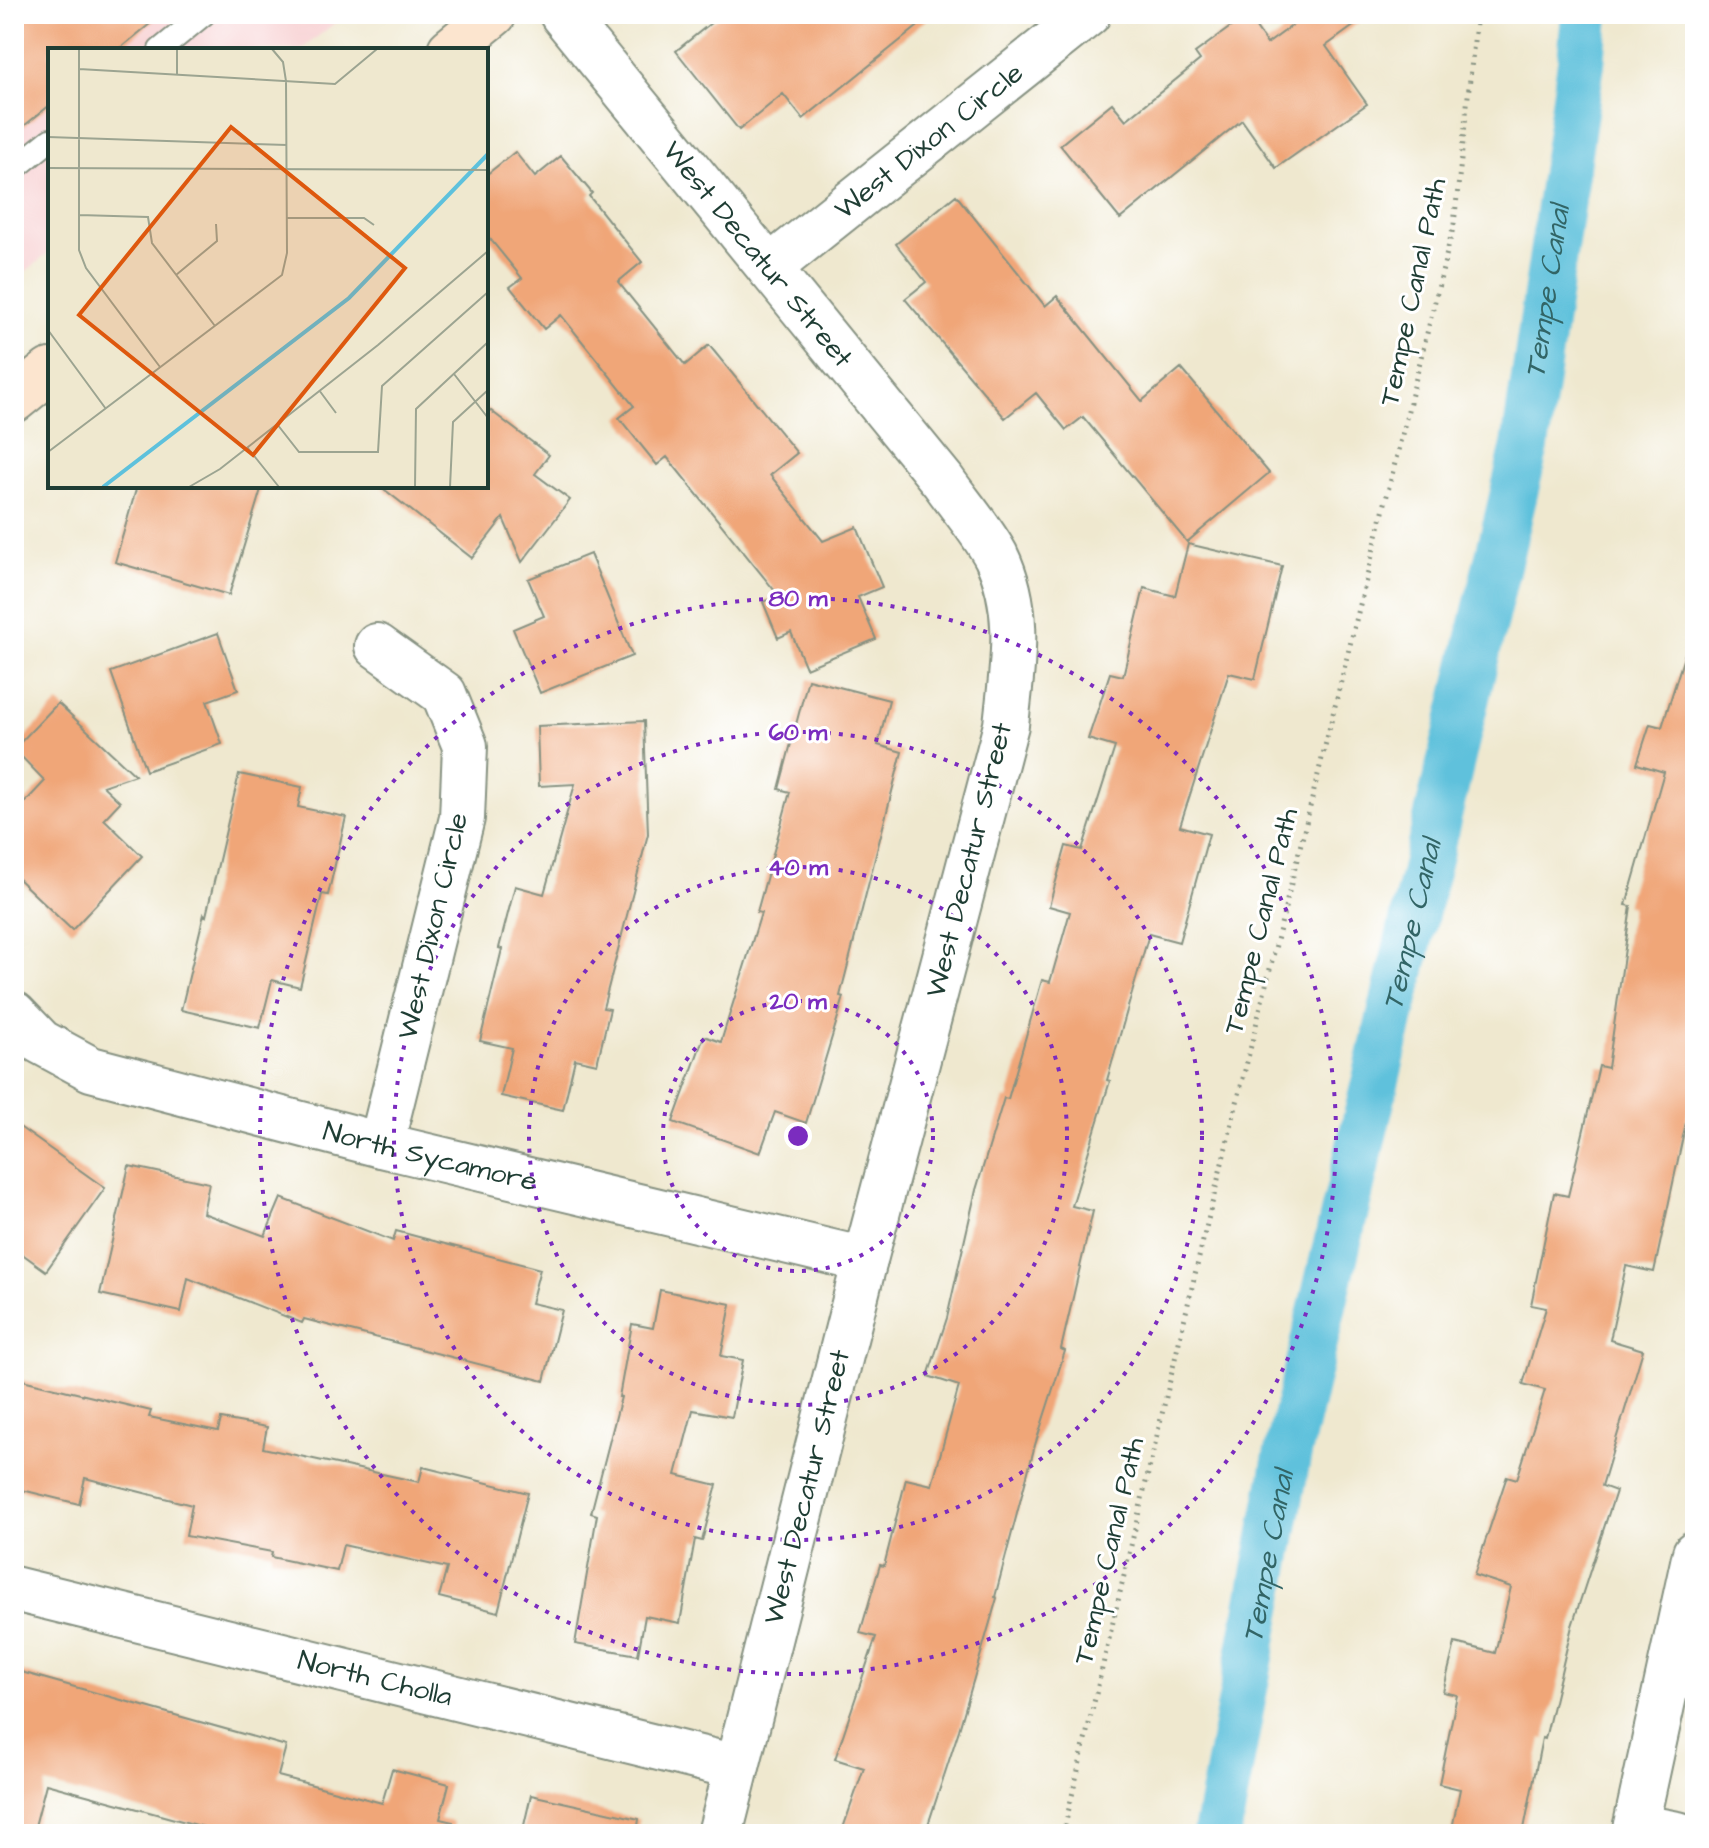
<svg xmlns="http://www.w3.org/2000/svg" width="1709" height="1848" font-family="'Architects Daughter',sans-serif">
	<rect width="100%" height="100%" fill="#fff"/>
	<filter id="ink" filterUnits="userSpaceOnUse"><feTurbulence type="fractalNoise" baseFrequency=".0125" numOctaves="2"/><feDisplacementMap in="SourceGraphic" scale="16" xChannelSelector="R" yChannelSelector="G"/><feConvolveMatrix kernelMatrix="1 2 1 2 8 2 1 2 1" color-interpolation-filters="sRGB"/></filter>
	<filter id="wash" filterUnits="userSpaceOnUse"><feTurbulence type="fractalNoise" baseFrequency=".006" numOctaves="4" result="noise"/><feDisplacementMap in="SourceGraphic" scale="32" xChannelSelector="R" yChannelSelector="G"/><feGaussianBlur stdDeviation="1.8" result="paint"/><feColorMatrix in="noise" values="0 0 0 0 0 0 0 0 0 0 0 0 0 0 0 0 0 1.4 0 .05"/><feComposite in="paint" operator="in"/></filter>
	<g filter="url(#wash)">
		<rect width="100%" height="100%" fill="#efe8cf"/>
		<path fill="#f7cfd0" d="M 14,14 L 346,14 L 301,50 L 50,50 L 50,252 L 14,281 Z"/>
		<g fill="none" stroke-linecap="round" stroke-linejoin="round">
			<path stroke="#5ec1dc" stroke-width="48" id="s1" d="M 1217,1834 L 1287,1457 L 1525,446 L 1581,63 L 1585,14"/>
		</g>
		<g id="blocks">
			<path fill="#f0a678" d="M 14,14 L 162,14 L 118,50 L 50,50 L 50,105 L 14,134 Z
				M 722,14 L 933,14 L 803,119 L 783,94 L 739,130 L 676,51 Z
				M 1308,14 L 1370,14 L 1326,46 L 1367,104 L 1276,168 L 1242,120 L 1120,219 L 1060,145 L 1112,103 L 1126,120 L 1200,60 L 1195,53 L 1247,15 L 1267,44 Z
				M 515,152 L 535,177 L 561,156 L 592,193 L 589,196 L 642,262 L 618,282 L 685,365 L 709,345 L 797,453 L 770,475 L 823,541 L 857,527 L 882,587 L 858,597 L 876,639 L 806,668 L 791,632 L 778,638 L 763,602 L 779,596 L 667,457 L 657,465 L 619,418 L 634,406 L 561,315 L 544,329 L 510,287 L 522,278 L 486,234 L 486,175 Z
				M 956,195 L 1045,306 L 1057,296 L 1142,401 L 1181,368 L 1269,473 L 1187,542 L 1083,417 L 1066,430 L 1036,393 L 1005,418 L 905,299 L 926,282 L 896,244 Z
				M 486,407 L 549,455 L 535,474 L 570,500 L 522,562 L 503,518 L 472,558 L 380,486 L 486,486 Z
				M 137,486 L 262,486 L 229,595 L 115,562 Z
				M 1188,544 L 1282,566 L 1255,679 L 1229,673 L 1180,826 L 1209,834 L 1179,942 L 1149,934 L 1107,1080 L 1110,1081 L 1072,1206 L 1093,1211 L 1061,1349 L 1065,1351 L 1035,1445 L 995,1597 L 997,1598 L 959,1730 L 925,1834 L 841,1834 L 864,1768 L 835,1759 L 876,1637 L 860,1633 L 880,1565 L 884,1566 L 906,1479 L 932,1485 L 959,1386 L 928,1376 L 947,1318 L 976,1190 L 1004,1098 L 1008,1099 L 1042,980 L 1050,982 L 1070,912 L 1049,906 L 1066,846 L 1082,850 L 1115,747 L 1088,739 L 1110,673 L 1123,676 L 1144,588 L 1175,596 Z
				M 590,554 L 632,656 L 540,693 L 513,629 L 544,616 L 528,579 Z
				M 218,633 L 238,690 L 207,701 L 222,744 L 146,771 L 111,672 Z
				M 1687,647 L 1695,648 L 1695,1080 L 1654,1272 L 1626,1266 L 1610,1340 L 1643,1350 L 1602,1486 L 1616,1491 L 1572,1626 L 1545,1739 L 1542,1738 L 1523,1834 L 1451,1834 L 1460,1789 L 1439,1784 L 1457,1695 L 1443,1692 L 1455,1643 L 1495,1653 L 1511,1587 L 1474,1575 L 1507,1476 L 1517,1479 L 1545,1390 L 1523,1384 L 1546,1308 L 1531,1305 L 1554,1193 L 1568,1196 L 1599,1066 L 1608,1068 L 1631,906 L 1626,905 L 1664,772 L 1637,764 L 1650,724 L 1662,727 Z
				M 808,679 L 889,700 L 878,745 L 902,752 L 840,996 L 844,997 L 806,1123 L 775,1112 L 760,1153 L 673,1122 L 704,1036 L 721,1042 L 761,913 L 757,912 L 790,792 L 779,789 Z
				M 58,703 L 135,775 L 103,786 L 120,802 L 104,819 L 142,856 L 72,930 L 14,875 L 14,814 L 45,781 L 14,749 Z
				M 644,721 L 648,834 L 603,1008 L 610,1009 L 597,1064 L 575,1059 L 563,1110 L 501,1096 L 512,1048 L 480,1041 L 502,949 L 499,948 L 515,886 L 544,894 L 575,784 L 539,786 L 537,726 Z
				M 239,774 L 302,787 L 298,807 L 346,817 L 328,895 L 322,894 L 300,987 L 272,980 L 260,1028 L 181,1010 L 204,914 L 206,916 Z
				M 14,1123 L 105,1188 L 46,1271 L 14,1248 Z
				M 129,1166 L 209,1183 L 203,1213 L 265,1236 L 281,1198 L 393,1241 L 396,1231 L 540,1269 L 531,1303 L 562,1310 L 544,1381 L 304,1319 L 302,1323 L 188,1278 L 181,1312 L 100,1294 Z
				M 660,1290 L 731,1304 L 721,1356 L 743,1360 L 732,1417 L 693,1410 L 676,1475 L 717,1485 L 702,1541 L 695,1539 L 680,1623 L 645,1616 L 638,1655 L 575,1644 L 597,1515 L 591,1513 L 621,1397 L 619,1397 L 632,1324 L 653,1328 Z
				M 14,1378 L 151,1411 L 149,1417 L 218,1431 L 221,1419 L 267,1427 L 263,1448 L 419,1482 L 423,1467 L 528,1493 L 498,1612 L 439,1597 L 447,1568 L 343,1545 L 337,1571 L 271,1557 L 272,1552 L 186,1536 L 192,1505 L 85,1478 L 79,1504 L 14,1488 Z
				M 14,1670 L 286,1746 L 278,1776 L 382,1803 L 392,1769 L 449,1784 L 440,1819 L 453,1822 L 451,1834 L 202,1834 L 204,1827 L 46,1784 L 33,1834 L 14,1834 Z
				M 531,1795 L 639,1819 L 637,1834 L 522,1834 Z"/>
		</g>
	</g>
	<g filter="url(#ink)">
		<use href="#blocks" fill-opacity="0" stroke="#879282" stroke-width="2"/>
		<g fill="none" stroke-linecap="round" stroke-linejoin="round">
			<g stroke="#879282" stroke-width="26">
				<path id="lane" d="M 160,50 L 204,14
					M 14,169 L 50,140"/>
			</g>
			<g stroke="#879282" stroke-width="48">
				<g id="street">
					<path id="s2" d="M 562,14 L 943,481 C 960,505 982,530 996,556 C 1023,612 1012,666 1006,725 L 865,1260 L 720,1834"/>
					<path id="s3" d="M 769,268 L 1088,14"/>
					<path d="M 377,646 L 444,694 L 465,746 L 462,818 L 381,1145"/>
					<path id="s4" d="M 14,1014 L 41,1042 L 91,1069 L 381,1145 L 865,1260"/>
					<path id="s5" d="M 14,1589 L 736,1767"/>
					<path d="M 1636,1826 L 1678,1834"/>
					<path d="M 1634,1834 L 1695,1553"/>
				</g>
			</g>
			<g stroke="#879282" stroke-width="48">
				<path id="secondary" d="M 450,50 L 494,14
					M 14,400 L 50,371"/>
			</g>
			<path stroke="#879282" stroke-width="5" stroke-dasharray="2 6" stroke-linecap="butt" d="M 1063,1834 L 1205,1232 L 1454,224 L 1477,14"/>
			<use href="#lane" stroke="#fff" stroke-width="22"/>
			<use href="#street" stroke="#fff" stroke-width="44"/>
			<use href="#secondary" stroke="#fce5cf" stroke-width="44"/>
		</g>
	</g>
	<g fill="none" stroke="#7b2cbf" stroke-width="4" stroke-dasharray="4 8">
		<circle cx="798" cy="1136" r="135"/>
		<circle cx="798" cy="1136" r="269"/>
		<circle cx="798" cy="1136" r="404"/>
		<circle cx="798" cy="1136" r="538"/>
	</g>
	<g text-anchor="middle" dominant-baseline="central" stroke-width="6" stroke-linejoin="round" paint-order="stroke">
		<g font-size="28" fill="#1f3d34" stroke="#fff">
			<text stroke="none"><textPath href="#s3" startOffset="204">West Dixon Circle</textPath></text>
			<text stroke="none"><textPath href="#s2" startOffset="310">West Decatur Street</textPath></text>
			<text transform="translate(1413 292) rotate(-78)">Tempe Canal Path</text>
			<text transform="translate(969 860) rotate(-76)">West Decatur Street</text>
			<text transform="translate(1261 921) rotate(-76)">Tempe Canal Path</text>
			<text transform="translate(433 926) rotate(-77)">West Dixon Circle</text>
			<text stroke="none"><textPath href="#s4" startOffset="446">North Sycamore</textPath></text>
			<text transform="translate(807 1487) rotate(-76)">West Decatur Street</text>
			<text transform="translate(1109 1551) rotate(-77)">Tempe Canal Path</text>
			<text stroke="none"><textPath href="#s5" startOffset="372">North Cholla</textPath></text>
		</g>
		<g font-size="30" font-style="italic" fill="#326566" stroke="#fff">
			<text stroke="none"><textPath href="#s1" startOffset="1578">Tempe Canal</textPath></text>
			<text stroke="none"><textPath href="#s1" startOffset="930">Tempe Canal</textPath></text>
			<text stroke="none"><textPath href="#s1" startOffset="282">Tempe Canal</textPath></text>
		</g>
	</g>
	<g transform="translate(48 48)">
		<rect width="440" height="440" fill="#efe8cf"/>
		<path fill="none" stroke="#5ec1dc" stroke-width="4" d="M 55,439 L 301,250 L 440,106"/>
		<path fill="none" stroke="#9ca491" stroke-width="2" d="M 31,1 L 31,202 L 38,220 L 112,319M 129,1 L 129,27M 31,21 L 287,36 L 329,1M 0,89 L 239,97M 0,120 L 440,122M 31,167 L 100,169 L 104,195 L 167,278M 239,170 L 316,170 L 326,177M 128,227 L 169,193 L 168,176M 0,282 L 58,361M 406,326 L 440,370M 271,342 L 288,365M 229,376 L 251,404 L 330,404 L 334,338 L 440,244M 199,399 L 231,439M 0,404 L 234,227 L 239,205 L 238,33 L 235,14 L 224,1M 141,439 L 172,421 L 330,297 L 440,203M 367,439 L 368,361 L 440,294M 402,439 L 405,374 L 440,342"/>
		<path fill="#de580e" fill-opacity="0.15" stroke="#de580e" stroke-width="4" d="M 183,79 L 357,220 L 205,407 L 31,267 Z"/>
		<rect width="440" height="440" fill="none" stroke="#1f3d34" stroke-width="4"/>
	</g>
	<circle cx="798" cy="1136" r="12" fill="#7b2cbf" stroke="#fff" stroke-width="4"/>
	<g font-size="24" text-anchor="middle" font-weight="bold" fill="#7b2cbf" stroke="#fff" stroke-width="6" stroke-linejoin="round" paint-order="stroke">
		<text x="798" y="606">80 m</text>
		<text x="798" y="740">60 m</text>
		<text x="798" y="875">40 m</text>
		<text x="798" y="1009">20 m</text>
	</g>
	<rect width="1709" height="1848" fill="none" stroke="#fff" stroke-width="48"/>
</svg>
